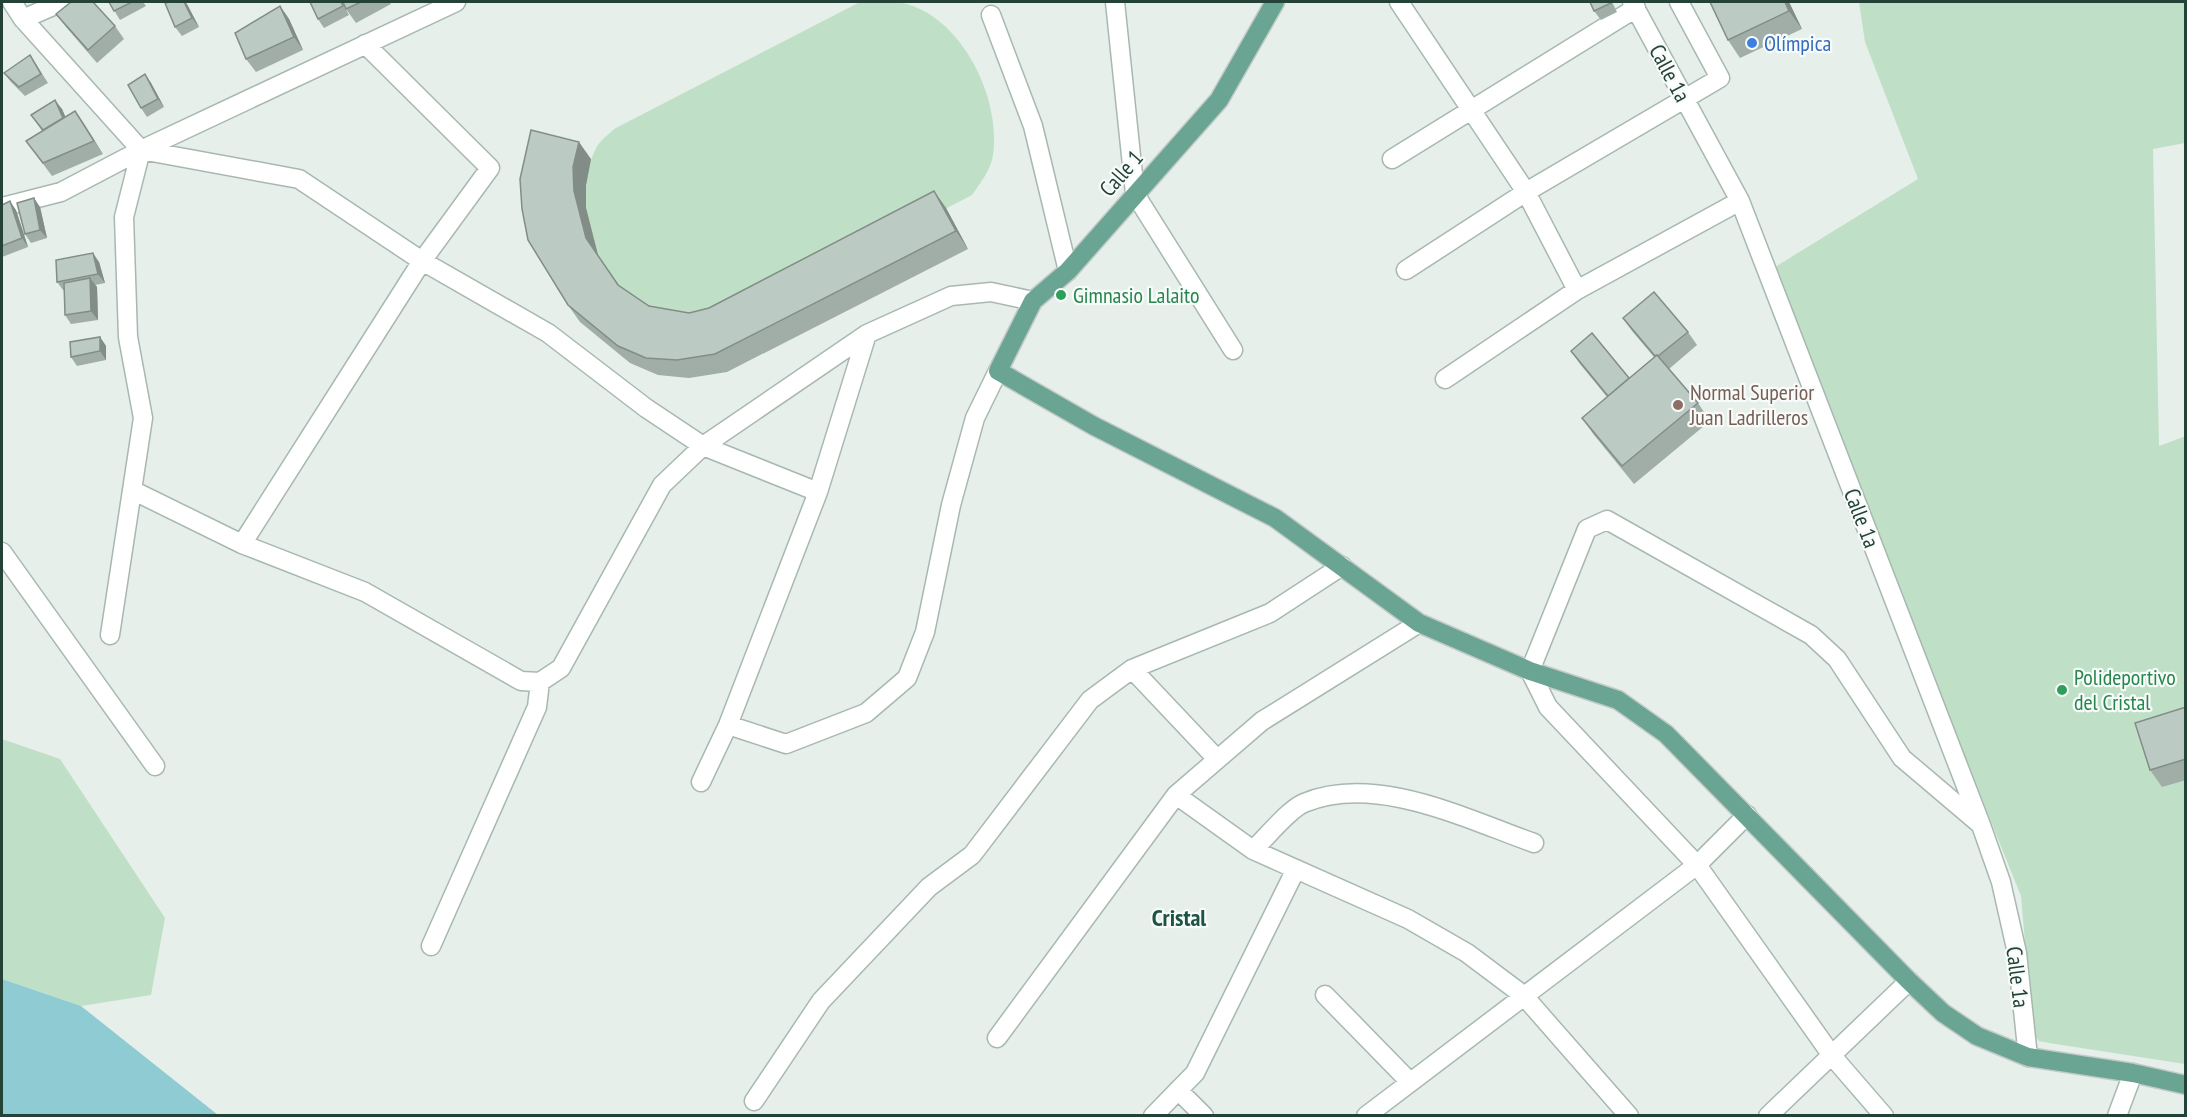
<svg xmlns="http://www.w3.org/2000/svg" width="2187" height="1117" font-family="'PT Sans Narrow',sans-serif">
	<rect width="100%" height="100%" fill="#e6efea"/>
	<path fill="#bfe0c6" d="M 860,2 C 872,2 885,0 897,2 C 960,11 1002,98 993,155 C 991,170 980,183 972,195 L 722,325 L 630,302 C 619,288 607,273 599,257 C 583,226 579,176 598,145 C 602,139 609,134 614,129 Z
		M 1859,2 L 2185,2 L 2185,143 L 2153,149 L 2159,446 L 2186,436 L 2185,1064 L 2049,1043 L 2039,1041 L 2033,1033 L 2021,896 L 1880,546 L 1775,267 L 1918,179 L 1865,42 Z
		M 2,739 L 60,759 L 165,918 L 151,995 L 81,1006 L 2,979 Z"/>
	<path fill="#8ecbd3" d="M 2,979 L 81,1006 L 218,1115 L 2,1115 Z"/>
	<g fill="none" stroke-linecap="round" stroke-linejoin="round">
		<g stroke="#a8b8b1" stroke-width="21">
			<path id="minor" d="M 12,2 L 23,19 L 141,150 L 299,179 L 422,261 L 548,333 L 646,408 L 703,446 L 818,492
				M 1115,2 L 1135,194 L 1233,350
				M 1399,2 L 1526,192 L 1577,290
				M 1632,2 L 1740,201 L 1981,825 L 2001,882 L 2017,953 L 2028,1057
				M 991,15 L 1033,126 L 1068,271
				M 23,19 L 62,2
				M 1392,159 L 1636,8
				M 2,207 L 61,192 L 141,150 L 456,2
				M 1406,270 L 1526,192 L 1720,78 L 1679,2
				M 1445,379 L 1577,290 L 1740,201
				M 132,490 L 242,544 L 365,592 L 521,681 L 540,682 L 561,668 L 662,485 L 703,446 L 867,334 L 951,296 L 991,292 L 1033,301
				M 242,544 L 422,261 L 490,168 L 365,44
				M 2,552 L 155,766
				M 110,635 L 143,418 L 128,337 L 124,217 L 141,150
				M 1132,669 L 1217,759
				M 728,725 L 786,744 L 866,713 L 907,678 L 925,632 L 951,505 L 975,418 L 998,371
				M 701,782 L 728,725 L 818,492 L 867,334
				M 1176,795 L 1253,850 L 1408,919 L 1467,953 L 1523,995 L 1629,1116
				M 1253,850 C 1266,838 1289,809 1304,803 C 1375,773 1466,819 1534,843
				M 431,946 L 537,707 L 540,682
				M 1325,995 L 1410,1082
				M 997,1038 L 1176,795 L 1262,721 L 1419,623
				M 1178,1090 L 1204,1116
				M 754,1101 L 821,1001 L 929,887 L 972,855 L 1090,700 L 1132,669 L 1270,613 L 1342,566
				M 1153,1116 L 1195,1073 L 1296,869
				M 1366,1116 L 1697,865 L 1747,815
				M 1768,1116 L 1909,981
				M 1884,1116 L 1833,1057 L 1697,865 L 1548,707 L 1530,671 L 1587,529 L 1607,520 L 1811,635 L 1837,659 L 1902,758 L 1981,825
				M 2117,1116 L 2133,1073"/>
		</g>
		<g stroke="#c2cac7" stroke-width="21">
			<path id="major" d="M 1275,2 L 1219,100 L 1068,271 L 1033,301 L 998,371 L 1094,426 L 1275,518 L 1419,623 L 1530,671 L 1618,700 L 1666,734 L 1909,981 L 1943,1013 L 1977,1036 L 2028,1057 L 2133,1073 L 2186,1085"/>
		</g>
		<use href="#minor" stroke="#fff" stroke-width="18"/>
		<use href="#major" stroke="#6aa493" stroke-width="18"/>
	</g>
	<path fill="#a1aea8" d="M 109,2 L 143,2 L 146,6 L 120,20 Z
		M 168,2 L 185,2 L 199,27 L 182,36 L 175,27 Z
		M 342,2 L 349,15 L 324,28 L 318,19 Z
		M 343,2 L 390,2 L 391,4 L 356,23 L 346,9 Z
		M 1612,2 L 1617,12 L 1601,20 L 1594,11 Z
		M 1710,2 L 1789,2 L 1802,29 L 1740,58 L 1728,40 Z
		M 280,6 L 289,19 L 303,50 L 256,72 L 246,59 Z
		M 56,14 L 115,26 L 124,39 L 97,63 L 66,27 Z
		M 36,64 L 48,83 L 25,96 L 11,82 L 4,73 Z
		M 145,74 L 151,83 L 164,107 L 147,117 L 141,108 Z
		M 62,109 L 65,117 L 75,111 L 103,154 L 52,176 L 26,141 L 42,131 L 31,115 Z
		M 591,159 L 586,185 L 586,208 L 598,255 L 619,285 L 649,306 L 689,313 L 709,308 L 934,191 L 946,208 L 968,249 L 727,372 L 689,378 L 658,375 L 630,363 L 580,322 L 568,305 L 528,240 Z
		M 2,205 L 16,210 L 28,247 L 2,257 Z
		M 40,207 L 47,238 L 31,243 L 25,234 Z
		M 99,262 L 105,283 L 95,285 L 97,287 L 98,320 L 71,324 L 65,315 L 64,290 L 63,290 L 57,282 Z
		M 1623,318 L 1688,332 L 1697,345 L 1669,369 L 1698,403 L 1710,421 L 1634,484 L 1594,435 L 1582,418 L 1607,397 L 1580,364 L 1571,351 L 1629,378 L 1654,357 L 1632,331 Z
		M 100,337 L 106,346 L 106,360 L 77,366 L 71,357 Z
		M 2186,707 L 2186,780 L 2162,787 L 2150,770 Z"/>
	<path fill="#838d88" d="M 184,2 L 185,2 L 187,4 L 199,27 L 192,18 Z
		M 1785,2 L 1789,2 L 1802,29 L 1789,11 Z
		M 280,6 L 289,19 L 303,50 L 294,37 Z
		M 145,74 L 151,83 L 164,107 L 158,99 Z
		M 55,100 L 62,109 L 71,129 L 64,120 Z
		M 75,111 L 84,124 L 103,154 L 94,141 Z
		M 579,142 L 591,159 L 586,185 L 586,208 L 598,255 L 586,238 L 574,191 L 573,167 Z
		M 934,191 L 946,208 L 968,249 L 956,231 Z
		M 34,198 L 40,207 L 47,238 L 40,230 Z
		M 10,201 L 16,210 L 28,247 L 22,238 Z
		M 93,253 L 99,262 L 105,283 L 98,274 Z
		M 90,278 L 97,287 L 98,320 L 91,311 Z
		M 100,337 L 106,346 L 106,360 L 100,351 Z"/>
	<path fill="#bbcac3" stroke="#838d88" stroke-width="1.5" d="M 71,2 L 93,2 L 115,26 L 88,50 L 56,14 Z
		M 109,2 L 132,2 L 114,11 Z
		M 169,2 L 184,2 L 192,18 L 175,27 L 165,3 Z
		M 310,2 L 341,2 L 343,6 L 318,19 Z
		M 343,2 L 361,2 L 346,9 Z
		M 1590,2 L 1610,2 L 1611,3 L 1594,11 Z
		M 1710,2 L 1785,2 L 1789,11 L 1728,40 Z
		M 280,6 L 294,37 L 246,59 L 235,33 Z
		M 30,55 L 41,74 L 19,87 L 4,73 Z
		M 145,74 L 158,99 L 141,108 L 128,85 Z
		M 55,100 L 63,118 L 43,130 L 31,115 Z
		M 75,111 L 94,141 L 43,163 L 26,141 Z
		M 531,130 L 579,142 L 573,167 L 574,191 L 586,238 L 618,285 L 649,306 L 689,313 L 709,308 L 934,191 L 956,231 L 715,354 L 677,360 L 646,358 L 618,346 L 568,305 L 528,240 L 522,209 L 520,179 Z
		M 34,198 L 40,230 L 25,234 L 17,203 Z
		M 10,201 L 22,238 L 2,246 L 2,205 Z
		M 93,253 L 98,274 L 57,282 L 56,260 Z
		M 90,278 L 91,311 L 65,315 L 64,283 Z
		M 1654,292 L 1688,332 L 1658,356 L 1657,355 L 1655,356 L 1623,318 Z
		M 1592,333 L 1629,378 L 1608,396 L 1571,351 Z
		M 100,337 L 100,351 L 71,357 L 70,342 Z
		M 1657,355 L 1698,403 L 1622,466 L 1582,418 Z
		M 2186,707 L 2186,759 L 2150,770 L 2135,723 Z"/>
	<circle fill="#3f7fe0" stroke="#f7fbf9" stroke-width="2" cx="1752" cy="43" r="6"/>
	<g fill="#2e9e5b" stroke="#f7fbf9" stroke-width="2">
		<circle cx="1061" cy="295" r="6"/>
		<circle cx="2062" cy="690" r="6"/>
	</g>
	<circle fill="#8d6e63" stroke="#f7fbf9" stroke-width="2" cx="1678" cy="405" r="6"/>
	<g text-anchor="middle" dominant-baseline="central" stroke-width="4.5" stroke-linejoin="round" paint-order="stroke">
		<g font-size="22" fill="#366cbe" stroke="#f7fbf9" text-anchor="start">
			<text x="1764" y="43">Olímpica</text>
		</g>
		<g font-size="22" fill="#244238" stroke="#f7fbf9">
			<text transform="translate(1670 73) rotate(62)">Calle 1a</text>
			<text transform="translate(1121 173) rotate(-49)">Calle 1</text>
			<text transform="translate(1862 518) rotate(69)">Calle 1a</text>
			<text transform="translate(2018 977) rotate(83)">Calle 1a</text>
		</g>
		<g font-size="22" fill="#27864d" stroke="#f7fbf9" text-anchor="start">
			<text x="1073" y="295">Gimnasio Lalaito</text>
			<text x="2074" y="677">Polideportivo<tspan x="2074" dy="25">del Cristal</tspan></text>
		</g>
		<g font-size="22" fill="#785e54" stroke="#f7fbf9" text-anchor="start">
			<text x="1690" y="392">Normal Superior<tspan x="1690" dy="25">Juan Ladrilleros</tspan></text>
		</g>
		<g font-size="24" font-weight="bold" fill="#1f5445" stroke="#f7fbf9">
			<text x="1179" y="917">Cristal</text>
		</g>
	</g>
	<rect width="2187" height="1117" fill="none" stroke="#244238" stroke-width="6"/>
</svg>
